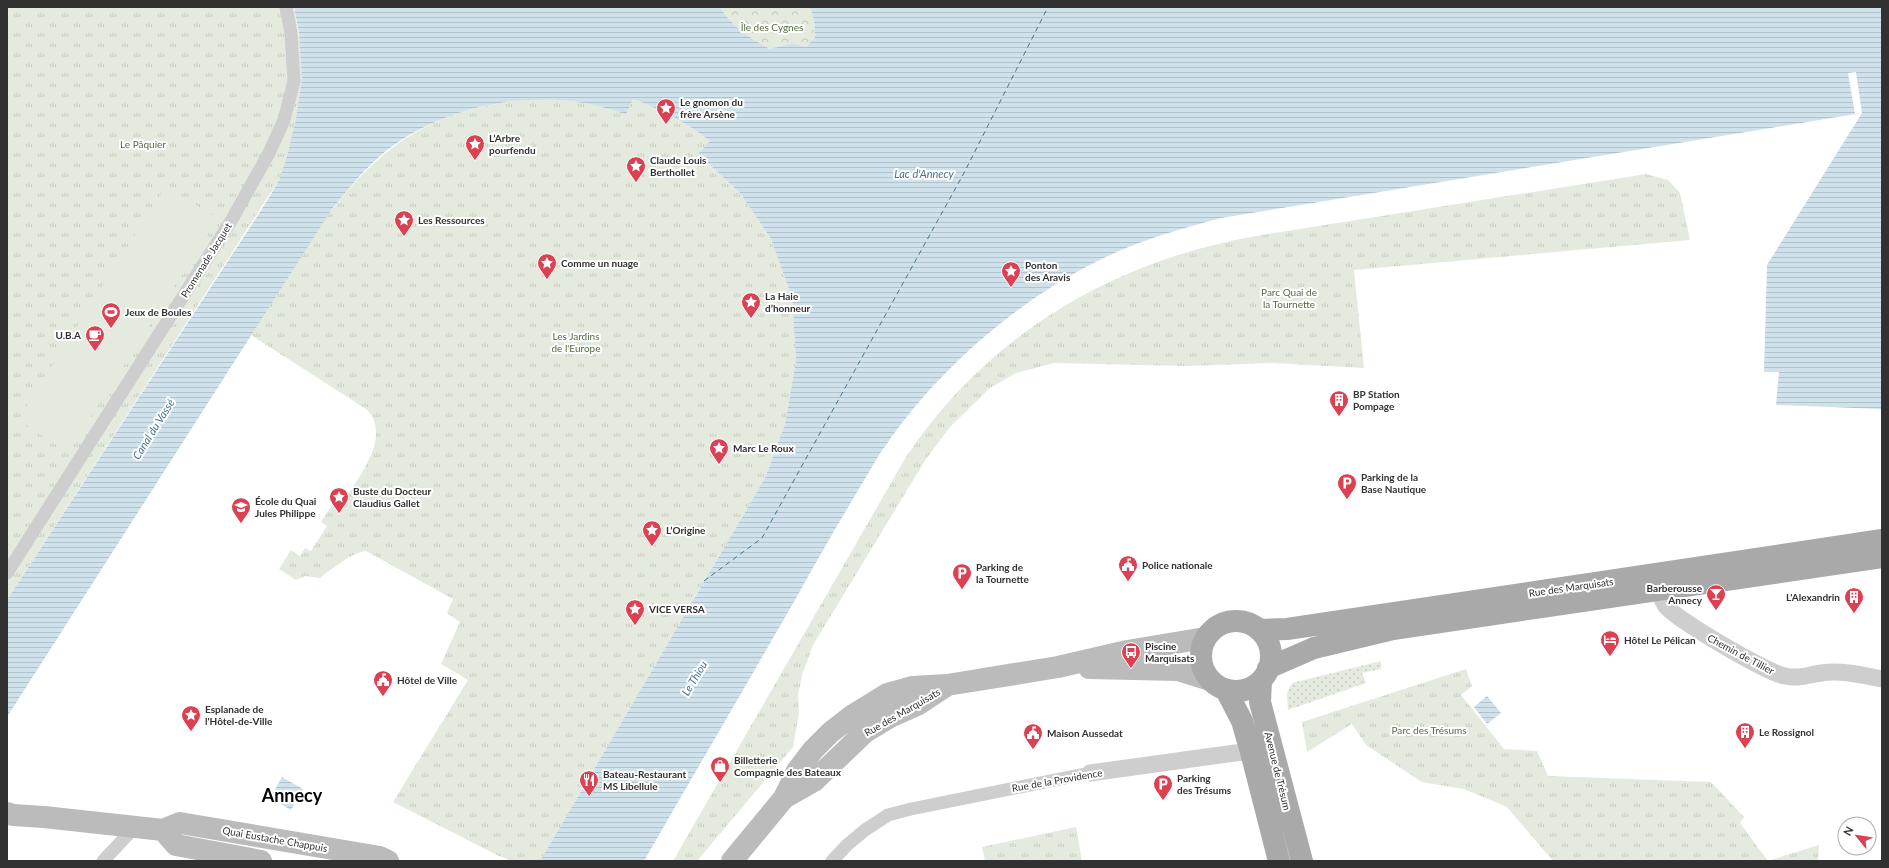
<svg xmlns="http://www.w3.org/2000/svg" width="1889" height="868" font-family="Lato,sans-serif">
	<defs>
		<pattern id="grass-dots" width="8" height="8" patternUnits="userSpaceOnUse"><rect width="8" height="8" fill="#e5eade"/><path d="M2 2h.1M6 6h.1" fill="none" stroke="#c5c9bf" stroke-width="1.8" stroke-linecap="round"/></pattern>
		<pattern id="forest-crowns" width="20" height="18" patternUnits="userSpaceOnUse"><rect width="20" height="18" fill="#e5eade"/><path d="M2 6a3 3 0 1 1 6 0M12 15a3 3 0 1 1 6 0" fill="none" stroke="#c5c9bf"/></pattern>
		<pattern id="park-tufts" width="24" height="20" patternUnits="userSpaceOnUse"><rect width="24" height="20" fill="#e5eade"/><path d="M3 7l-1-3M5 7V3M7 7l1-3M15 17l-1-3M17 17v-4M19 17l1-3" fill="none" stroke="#c5c9bf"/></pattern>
		<pattern id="water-rules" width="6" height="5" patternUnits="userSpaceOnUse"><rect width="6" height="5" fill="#cfe1eb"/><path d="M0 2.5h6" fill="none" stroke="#b2c2ca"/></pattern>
	</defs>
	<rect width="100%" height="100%" fill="#fff"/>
	<path fill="url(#grass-dots)" d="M 1381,661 L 1381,669 L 1362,673 L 1366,683 L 1288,710 L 1287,693 L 1292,683 Z"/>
	<path fill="url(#forest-crowns)" d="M 720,7 L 810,7 L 814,20 L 815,37 L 806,47 L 792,43 L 770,49 C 749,37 734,29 720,7 Z"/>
	<path fill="url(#park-tufts)" d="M 7,7 L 294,7 C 298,30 303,54 302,78 C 300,107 291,154 279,180 L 7,600 Z
		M 524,99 C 560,99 593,101 626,115 L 633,99 C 662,110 686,122 710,141 L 699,155 L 740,193 L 771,239 L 792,298 L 796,361 L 785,424 L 765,478 L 540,861 L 512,861 L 499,856 L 393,802 L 468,680 L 441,664 L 460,622 L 447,613 L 453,599 L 366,551 C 353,552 330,570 320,578 L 305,576 L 296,580 L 279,569 L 291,550 L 300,556 L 305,548 L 311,551 L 327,526 L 321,522 L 338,496 L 345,499 C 359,477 393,434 366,409 L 251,335 C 304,251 353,150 453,115 C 476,107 500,103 524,99 Z
		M 1646,174 L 1668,180 L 1680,193 L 1690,240 L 1354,270 L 1364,368 L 1273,363 L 1187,366 L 1054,363 L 1016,373 L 990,388 L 950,427 L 926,459 L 813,645 L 802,675 L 798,695 L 799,713 L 793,747 L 697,861 L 673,861 L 906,457 C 989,333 1116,259 1262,235 Z
		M 1466,669 L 1472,686 L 1461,695 L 1504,749 L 1537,751 L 1548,776 L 1711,782 L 1744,817 L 1740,823 L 1768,861 L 1553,861 L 1507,807 L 1464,789 L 1422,782 L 1366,745 L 1352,724 L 1307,752 L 1302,722 Z
		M 1076,827 L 1082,861 L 985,861 L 982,847 Z
		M 1819,845 L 1818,861 L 1768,861 Z"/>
	<path fill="#e5eade" d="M 166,186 L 218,219 L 68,452 L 18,420 Z"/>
	<path fill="url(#water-rules)" d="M 294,7 L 720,7 C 734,29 749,37 770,49 L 792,43 L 806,47 L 815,37 L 814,20 L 810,7 L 1882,7 L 1882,409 L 1776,405 L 1779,372 L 1764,372 L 1767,265 L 1862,113 L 1221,218 C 1181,229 1143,239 1106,257 C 1022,296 938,369 886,445 C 876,458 869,473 860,487 C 838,524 816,562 795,600 C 745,687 694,774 644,861 L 540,861 L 765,478 L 785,424 L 796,361 L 792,298 L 771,239 L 740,193 L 698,154 L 710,141 C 686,122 662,110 633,99 L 626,115 C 551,84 450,101 386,151 C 366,167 348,189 332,209 L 7,717 L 7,600 L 267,201 L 279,180 L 286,160 L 296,119 L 302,78 L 299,33 Z
		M 1487,696 L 1501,713 L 1487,724 L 1474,707 Z
		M 282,777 L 303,789 L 291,810 L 270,798 Z"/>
	<path fill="#fff" d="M 1856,72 L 1862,113 L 1855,114 L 1848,73 Z"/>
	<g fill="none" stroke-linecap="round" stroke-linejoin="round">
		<path stroke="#437590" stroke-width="1" stroke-dasharray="5 4" stroke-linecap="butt" d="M 704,581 L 762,538 L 964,173 L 1048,7"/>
		<path stroke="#cecece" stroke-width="13" d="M 7,573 L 231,221 L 269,153 L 284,120 L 294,81 L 291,33 L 286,7
			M 103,861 L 134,828
			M 832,861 L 847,845 L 865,830 L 888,815 L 911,809 L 1090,773"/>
		<path stroke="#cecece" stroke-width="17" d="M 1659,579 C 1659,587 1660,597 1665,605 C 1673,618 1769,674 1785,676 C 1800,679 1807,675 1821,673 C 1841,670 1862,675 1882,679
			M 1090,773 L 1235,753 L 1251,752 L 1259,759"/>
		<path stroke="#bbb" stroke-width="22" d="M 1089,668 L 1178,670 L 1210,680
			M 784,798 L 814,781 L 865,732 L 890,717 L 917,705 L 946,686
			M 7,813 L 13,815 L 44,817 L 163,830 L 180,823 L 380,857 L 388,861
			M 163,830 L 176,845 L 261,861
			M 732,861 L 784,798 L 797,771 L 813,750 L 831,732 L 853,715 L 887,694 L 912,687 L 947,685 L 1058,667 L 1127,651 L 1205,638"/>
		<path stroke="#a9a9a9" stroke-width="22" d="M1201 656a35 35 0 1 1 70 0a35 35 0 1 1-70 0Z
			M 1259,630 L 1287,629 L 1882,540
			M 1268,668 L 1314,648 L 1393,629 L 1882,557
			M 1261,681 L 1260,702 L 1302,861
			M 1226,690 L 1242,721 L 1251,752 L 1279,861"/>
	</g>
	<defs>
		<g id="sight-pin" transform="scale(1)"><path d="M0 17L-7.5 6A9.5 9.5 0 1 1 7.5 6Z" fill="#db4152" stroke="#fff"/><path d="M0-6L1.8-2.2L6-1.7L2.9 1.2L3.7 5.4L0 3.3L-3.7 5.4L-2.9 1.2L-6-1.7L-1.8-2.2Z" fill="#fff"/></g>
		<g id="stadium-pin" transform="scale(1)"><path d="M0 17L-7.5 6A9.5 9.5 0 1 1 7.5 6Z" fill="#db4152" stroke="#fff"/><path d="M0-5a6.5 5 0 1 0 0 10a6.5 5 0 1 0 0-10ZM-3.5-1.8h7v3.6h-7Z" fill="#fff"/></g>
		<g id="cafe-pin" transform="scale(1)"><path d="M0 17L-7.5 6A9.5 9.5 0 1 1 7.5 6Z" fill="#db4152" stroke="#fff"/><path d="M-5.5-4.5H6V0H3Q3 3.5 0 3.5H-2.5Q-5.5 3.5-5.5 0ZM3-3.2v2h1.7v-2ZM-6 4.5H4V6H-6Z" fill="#fff"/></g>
		<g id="building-pin" transform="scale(1)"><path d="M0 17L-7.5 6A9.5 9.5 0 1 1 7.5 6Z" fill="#db4152" stroke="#fff"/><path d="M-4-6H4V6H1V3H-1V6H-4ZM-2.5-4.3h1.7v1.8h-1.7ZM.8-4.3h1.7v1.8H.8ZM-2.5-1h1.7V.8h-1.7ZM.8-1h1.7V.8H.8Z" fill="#fff"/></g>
		<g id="parking-pin" transform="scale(1)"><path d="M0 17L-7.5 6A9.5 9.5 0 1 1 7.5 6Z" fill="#db4152" stroke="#fff"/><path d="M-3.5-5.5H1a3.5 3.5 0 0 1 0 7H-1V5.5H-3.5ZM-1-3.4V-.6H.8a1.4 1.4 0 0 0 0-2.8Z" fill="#fff"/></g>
		<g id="school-pin" transform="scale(1)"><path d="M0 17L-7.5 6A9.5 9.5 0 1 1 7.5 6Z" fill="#db4152" stroke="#fff"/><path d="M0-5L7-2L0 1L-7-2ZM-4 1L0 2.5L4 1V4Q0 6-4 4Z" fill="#fff"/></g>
		<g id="civic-pin" transform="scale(1)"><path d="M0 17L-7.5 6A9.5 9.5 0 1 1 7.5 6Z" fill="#db4152" stroke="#fff"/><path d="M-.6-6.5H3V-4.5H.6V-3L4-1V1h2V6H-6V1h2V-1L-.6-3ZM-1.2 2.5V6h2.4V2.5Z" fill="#fff"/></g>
		<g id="bar-pin" transform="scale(1)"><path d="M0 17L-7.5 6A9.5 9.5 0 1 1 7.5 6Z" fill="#db4152" stroke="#fff"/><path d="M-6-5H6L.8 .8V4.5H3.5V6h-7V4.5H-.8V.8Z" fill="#fff"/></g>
		<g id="hotel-pin" transform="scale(1)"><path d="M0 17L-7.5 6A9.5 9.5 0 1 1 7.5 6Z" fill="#db4152" stroke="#fff"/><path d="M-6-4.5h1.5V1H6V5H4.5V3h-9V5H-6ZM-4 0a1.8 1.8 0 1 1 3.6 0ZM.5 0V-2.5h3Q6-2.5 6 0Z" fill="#fff"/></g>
		<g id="bus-pin" transform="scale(1)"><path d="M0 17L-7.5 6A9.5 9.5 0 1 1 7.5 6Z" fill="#db4152" stroke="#fff"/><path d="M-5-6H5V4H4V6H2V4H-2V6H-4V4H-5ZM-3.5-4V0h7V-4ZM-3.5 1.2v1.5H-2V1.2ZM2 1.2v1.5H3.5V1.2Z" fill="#fff"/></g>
		<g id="shop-pin" transform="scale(1)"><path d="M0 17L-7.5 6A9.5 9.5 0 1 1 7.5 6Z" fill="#db4152" stroke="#fff"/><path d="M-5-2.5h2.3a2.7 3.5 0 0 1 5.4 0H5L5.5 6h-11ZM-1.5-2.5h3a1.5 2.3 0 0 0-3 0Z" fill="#fff"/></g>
		<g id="restaurant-pin" transform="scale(1)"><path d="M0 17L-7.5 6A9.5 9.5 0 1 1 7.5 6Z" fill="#db4152" stroke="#fff"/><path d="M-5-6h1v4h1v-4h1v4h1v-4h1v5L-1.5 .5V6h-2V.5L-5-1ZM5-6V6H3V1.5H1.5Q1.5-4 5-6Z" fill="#fff"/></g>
	</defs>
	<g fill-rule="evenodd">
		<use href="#sight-pin" x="666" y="108"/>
		<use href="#sight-pin" x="475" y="144"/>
		<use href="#sight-pin" x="636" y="166"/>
		<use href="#sight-pin" x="404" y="220"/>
		<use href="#sight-pin" x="547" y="263"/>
		<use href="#sight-pin" x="1011" y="271"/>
		<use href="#sight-pin" x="751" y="302"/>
		<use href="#stadium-pin" x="111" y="312"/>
		<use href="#cafe-pin" x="95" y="335"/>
		<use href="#building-pin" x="1339" y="400"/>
		<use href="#sight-pin" x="719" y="448"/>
		<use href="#parking-pin" x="1347" y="483"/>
		<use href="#sight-pin" x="339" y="497"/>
		<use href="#school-pin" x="241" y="507"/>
		<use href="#sight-pin" x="652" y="530"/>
		<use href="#civic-pin" x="1128" y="565"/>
		<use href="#parking-pin" x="962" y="573"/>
		<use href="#bar-pin" x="1716" y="594"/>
		<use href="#building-pin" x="1854" y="597"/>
		<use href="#sight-pin" x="635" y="609"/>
		<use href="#hotel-pin" x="1610" y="640"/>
		<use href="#bus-pin" x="1131" y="652"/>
		<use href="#civic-pin" x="383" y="680"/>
		<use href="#sight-pin" x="191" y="715"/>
		<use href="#building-pin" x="1745" y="732"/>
		<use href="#civic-pin" x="1033" y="733"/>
		<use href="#shop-pin" x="720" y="766"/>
		<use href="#restaurant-pin" x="589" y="780"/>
		<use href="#parking-pin" x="1163" y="784"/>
	</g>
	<g text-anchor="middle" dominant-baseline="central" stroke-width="4" stroke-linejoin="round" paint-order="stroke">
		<g font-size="10" fill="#566b41" stroke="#fff">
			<text x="772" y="27">Île des Cygnes</text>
			<text x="143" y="144">Le Pâquier</text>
			<text x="1289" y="292">Parc Quai de<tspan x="1289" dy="12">la Tournette</tspan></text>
			<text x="576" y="336">Les Jardins<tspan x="576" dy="12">de l'Europe</tspan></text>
			<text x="1429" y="730">Parc des Trésums</text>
		</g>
		<g font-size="10" font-weight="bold" fill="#313131" stroke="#fff" text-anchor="start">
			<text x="680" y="102">Le gnomon du<tspan x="680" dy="12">frère Arsène</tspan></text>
			<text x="489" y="138">L’Arbre<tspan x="489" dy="12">pourfendu</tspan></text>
			<text x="650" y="160">Claude Louis<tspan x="650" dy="12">Berthollet</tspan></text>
			<text x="418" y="220">Les Ressources</text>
			<text x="561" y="263">Comme un nuage</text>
			<text x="1025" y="265">Ponton<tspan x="1025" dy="12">des Aravis</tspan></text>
			<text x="765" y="296">La Haie<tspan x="765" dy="12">d’honneur</tspan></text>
			<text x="125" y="312">Jeux de Boules</text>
			<text x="81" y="335" text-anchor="end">U.B.A</text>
			<text x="1353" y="394">BP Station<tspan x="1353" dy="12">Pompage</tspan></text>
			<text x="733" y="448">Marc Le Roux</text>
			<text x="1361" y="477">Parking de la<tspan x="1361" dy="12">Base Nautique</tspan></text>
			<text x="353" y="491">Buste du Docteur<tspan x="353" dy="12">Claudius Gallet</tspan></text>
			<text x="255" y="501">École du Quai<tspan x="255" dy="12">Jules Philippe</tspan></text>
			<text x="666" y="530">L’Origine</text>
			<text x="1142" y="565">Police nationale</text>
			<text x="976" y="567">Parking de<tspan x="976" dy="12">la Tournette</tspan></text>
			<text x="1702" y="588" text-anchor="end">Barberousse<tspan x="1702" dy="12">Annecy</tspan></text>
			<text x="1840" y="597" text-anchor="end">L'Alexandrin</text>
			<text x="649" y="609">VICE VERSA</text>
			<text x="1624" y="640">Hôtel Le Pélican</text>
			<text x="1145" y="646">Piscine<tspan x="1145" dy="12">Marquisats</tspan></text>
			<text x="397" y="680">Hôtel de Ville</text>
			<text x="205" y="709">Esplanade de<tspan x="205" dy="12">l'Hôtel-de-Ville</tspan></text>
			<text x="1759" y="732">Le Rossignol</text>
			<text x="1047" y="733">Maison Aussedat</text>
			<text x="734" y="760">Billetterie<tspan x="734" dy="12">Compagnie des Bateaux</tspan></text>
			<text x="603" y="774">Bateau-Restaurant<tspan x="603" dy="12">MS Libellule</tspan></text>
			<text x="1177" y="778">Parking<tspan x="1177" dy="12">des Trésums</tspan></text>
		</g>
		<g font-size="10" fill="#313131" stroke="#fff">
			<text transform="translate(206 260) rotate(-58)">Promenade Jacquet</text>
			<text transform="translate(1571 587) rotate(-8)">Rue des Marquisats</text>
			<text transform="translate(1741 654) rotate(28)">Chemin de Tillier</text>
			<text transform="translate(902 712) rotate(-30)">Rue des Marquisats</text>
			<text transform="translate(1278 771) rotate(76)">Avenue de Trésum</text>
			<text transform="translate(1057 780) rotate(-10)">Rue de la Providence</text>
			<text transform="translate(275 839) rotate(10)">Quai Eustache Chappuis</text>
		</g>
		<g font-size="11" font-style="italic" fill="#437590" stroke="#fff">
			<text x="924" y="173">Lac d'Annecy</text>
			<text transform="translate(153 429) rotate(-58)">Canal du Vassé</text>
			<text transform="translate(694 678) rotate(-59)">Le Thiou</text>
		</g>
		<g font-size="18" font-weight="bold" fill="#000" stroke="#fff">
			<text x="292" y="795">Annecy</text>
		</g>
	</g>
	<rect width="1889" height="868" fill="none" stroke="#313131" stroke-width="16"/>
	<g transform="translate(1857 836) rotate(300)"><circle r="19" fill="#ffffff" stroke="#adadad"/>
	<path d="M0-3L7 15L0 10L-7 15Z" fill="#db4152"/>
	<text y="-6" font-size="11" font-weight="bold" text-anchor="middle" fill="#313131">N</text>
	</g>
</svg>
